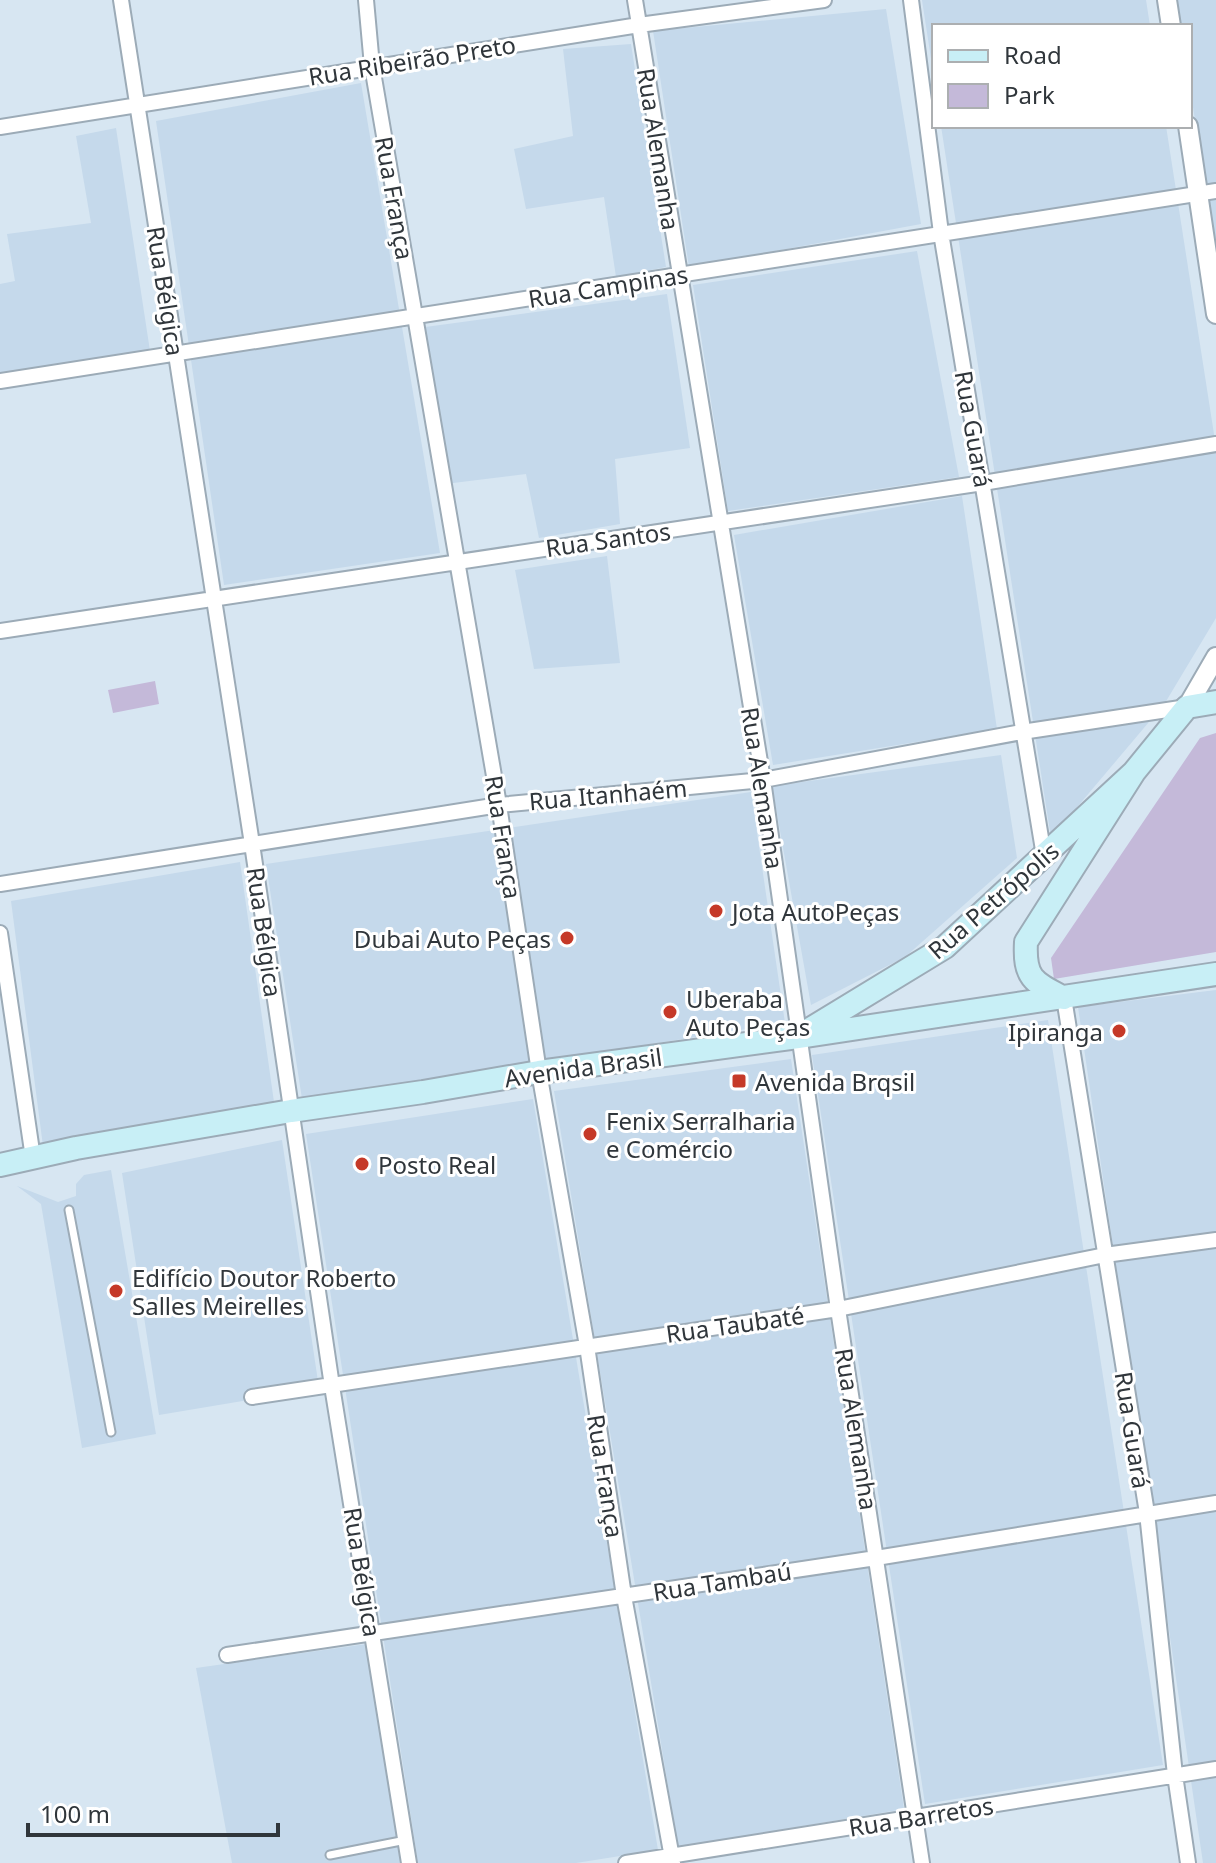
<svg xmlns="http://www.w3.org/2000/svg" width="1216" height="1863" font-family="'Noto Sans',sans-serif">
	<rect width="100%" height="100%" fill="#d7e6f2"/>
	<path fill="#c5d9eb" d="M 922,0 L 1146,0 L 1150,26 L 934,26 L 934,78 Z
		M 1176,0 L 1216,0 L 1216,254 L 1190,88 L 1190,26 L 1180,26 Z
		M 886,9 L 921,224 L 689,267 L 653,31 Z
		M 631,44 L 666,267 L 616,277 L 604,197 L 526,209 L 514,149 L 573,136 L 563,49 Z
		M 361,83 L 440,553 L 224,585 L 156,121 Z
		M 941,126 L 1166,126 L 1216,447 L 1216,618 L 1165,703 L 1051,838 Z
		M 116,128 L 150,351 L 0,376 L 0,284 L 15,281 L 7,234 L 91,223 L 76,136 Z
		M 917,251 L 959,477 L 728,511 L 693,285 Z
		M 667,294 L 690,448 L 615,459 L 620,524 L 539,538 L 526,474 L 445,484 L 418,328 Z
		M 962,496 L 997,729 L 773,765 L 734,535 Z
		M 607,556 L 620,663 L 534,669 L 515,570 Z
		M 1001,755 L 1017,858 L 905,957 L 811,1005 L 772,786 Z
		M 751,792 L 785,1023 L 302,1099 L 266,864 Z
		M 240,862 L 274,1102 L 43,1146 L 11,901 Z
		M 1216,990 L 1216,1863 L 1203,1863 L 1078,1007 Z
		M 1048,1020 L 1163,1765 L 925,1804 L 812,1055 Z
		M 791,1059 L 904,1809 L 678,1847 L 554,1091 Z
		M 533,1099 L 658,1850 L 576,1863 L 418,1863 L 306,1134 Z
		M 282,1140 L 319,1388 L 159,1415 L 122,1173 Z
		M 111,1170 L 156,1434 L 82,1448 L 41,1204 L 17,1186 L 58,1202 L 76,1196 L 76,1184 L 84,1175 Z
		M 367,1644 L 401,1863 L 232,1863 L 196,1668 Z"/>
	<path fill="#c4b9d9" d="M 155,681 L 159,704 L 113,713 L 108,690 Z
		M 1216,733 L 1216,952 L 1054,979 L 1051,958 L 1200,738 Z"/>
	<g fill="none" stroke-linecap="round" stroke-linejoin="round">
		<g stroke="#9cabb7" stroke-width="11">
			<path id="service" d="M 69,1210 L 111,1432
				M 330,1855 L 406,1840"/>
		</g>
		<g stroke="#9cabb7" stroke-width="18">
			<path id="minor" d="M 121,0 L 252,844 L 332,1386 L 409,1863
				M 366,0 L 372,66 L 499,805 L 539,1072 L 587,1346 L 624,1596 L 673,1863
				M 635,0 L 763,780 L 838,1309 L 922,1863
				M 911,0 L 941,233 L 1044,856
				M 0,127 L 639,25 L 824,0
				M 0,381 L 1216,191
				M 0,631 L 983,483 L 1216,444
				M 0,884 L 499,805 L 763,780 L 1022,732 L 1187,707
				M 0,933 L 33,1158
				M 1064,998 L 1147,1513 L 1175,1775 L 1188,1863
				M 252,1397 L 838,1309 L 1105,1255 L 1216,1240
				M 227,1655 L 876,1558 L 1216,1503
				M 626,1863 L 1216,1769"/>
		</g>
		<g stroke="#9cabb7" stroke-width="22">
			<path id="tertiary" d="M 1167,0 L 1171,26
				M 1188,126 L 1216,314
				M 1187,707 L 1216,657"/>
		</g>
		<g stroke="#9cabb7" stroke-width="26">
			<path id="secondary" d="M 1064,998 C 1033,982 1024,978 1026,942 L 1134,772 L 1187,707 L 1216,702
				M 807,1031 L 945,947 L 1134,772
				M 0,1165 L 76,1148 L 291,1111 L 423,1092 L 539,1072 L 798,1037 L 1216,974"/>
		</g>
		<use href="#service" stroke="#fff" stroke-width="7"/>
		<use href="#minor" stroke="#fff" stroke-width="14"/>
		<use href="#tertiary" stroke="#fff" stroke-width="18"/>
		<use href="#secondary" stroke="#c8eff6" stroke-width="22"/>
	</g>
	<g fill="#c53928" stroke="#fff" stroke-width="3">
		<circle cx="716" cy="911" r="8"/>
		<circle cx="567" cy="938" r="8"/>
		<circle cx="670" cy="1012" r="8"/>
		<circle cx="1119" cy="1031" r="8"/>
		<rect x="731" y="1073" width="16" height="16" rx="4"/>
		<circle cx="590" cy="1134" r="8"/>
		<circle cx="362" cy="1164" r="8"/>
		<circle cx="116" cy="1291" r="8"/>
	</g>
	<g text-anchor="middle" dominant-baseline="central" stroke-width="6" stroke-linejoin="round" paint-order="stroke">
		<g font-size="24" fill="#30363b" stroke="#fff">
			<text transform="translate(412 60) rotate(-9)">Rua Ribeirão Preto</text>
			<text transform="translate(659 149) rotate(81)">Rua Alemanha</text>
			<text transform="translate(395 198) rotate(80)">Rua França</text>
			<text transform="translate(608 286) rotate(-9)">Rua Campinas</text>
			<text transform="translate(166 291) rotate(81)">Rua Bélgica</text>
			<text transform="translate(974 429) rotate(80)">Rua Guará</text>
			<text transform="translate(608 539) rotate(-8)">Rua Santos</text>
			<text transform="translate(763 788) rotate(81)">Rua Alemanha</text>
			<text transform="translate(608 794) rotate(-5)">Rua Itanhaém</text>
			<text transform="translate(504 837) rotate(81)">Rua França</text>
			<text transform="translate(993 900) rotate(-41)">Rua Petrópolis</text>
			<text transform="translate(265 932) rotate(82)">Rua Bélgica</text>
			<text transform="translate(583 1067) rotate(-8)">Avenida Brasil</text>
			<text transform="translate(735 1324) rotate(-8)">Rua Taubaté</text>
			<text transform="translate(857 1429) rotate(81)">Rua Alemanha</text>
			<text transform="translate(1133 1430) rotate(81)">Rua Guará</text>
			<text transform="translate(606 1476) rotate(81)">Rua França</text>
			<text transform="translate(363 1572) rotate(81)">Rua Bélgica</text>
			<text transform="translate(722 1581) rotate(-9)">Rua Tambaú</text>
			<text transform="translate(921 1816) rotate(-9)">Rua Barretos</text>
		</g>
		<g font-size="24" fill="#30363b" stroke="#fff" text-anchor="start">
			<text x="732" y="911">Jota AutoPeças</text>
			<text x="551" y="938" text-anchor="end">Dubai Auto Peças</text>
			<text x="686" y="998">Uberaba<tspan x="686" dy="28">Auto Peças</tspan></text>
			<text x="1103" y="1031" text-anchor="end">Ipiranga</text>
			<text x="755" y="1081">Avenida Brqsil</text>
			<text x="606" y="1120">Fenix Serralharia<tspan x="606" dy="28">e Comércio</tspan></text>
			<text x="378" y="1164">Posto Real</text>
			<text x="132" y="1277">Edifício Doutor Roberto<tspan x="132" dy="28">Salles Meirelles</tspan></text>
		</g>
	</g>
	<rect x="932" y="24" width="260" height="104" fill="#ffffff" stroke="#acafb1" stroke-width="2"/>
	<rect x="948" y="50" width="40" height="12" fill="#c8eff6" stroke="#acafb1" stroke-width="2"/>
	<text x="1004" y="64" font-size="24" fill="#30363b">Road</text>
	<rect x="948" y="84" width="40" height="24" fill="#c4b9d9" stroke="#acafb1" stroke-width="2"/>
	<text x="1004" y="104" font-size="24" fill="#30363b">Park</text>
	<path d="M28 1823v12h250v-12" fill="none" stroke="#30363b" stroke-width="4"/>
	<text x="40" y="1823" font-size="24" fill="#30363b" stroke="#ffffff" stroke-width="6" paint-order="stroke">100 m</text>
</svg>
